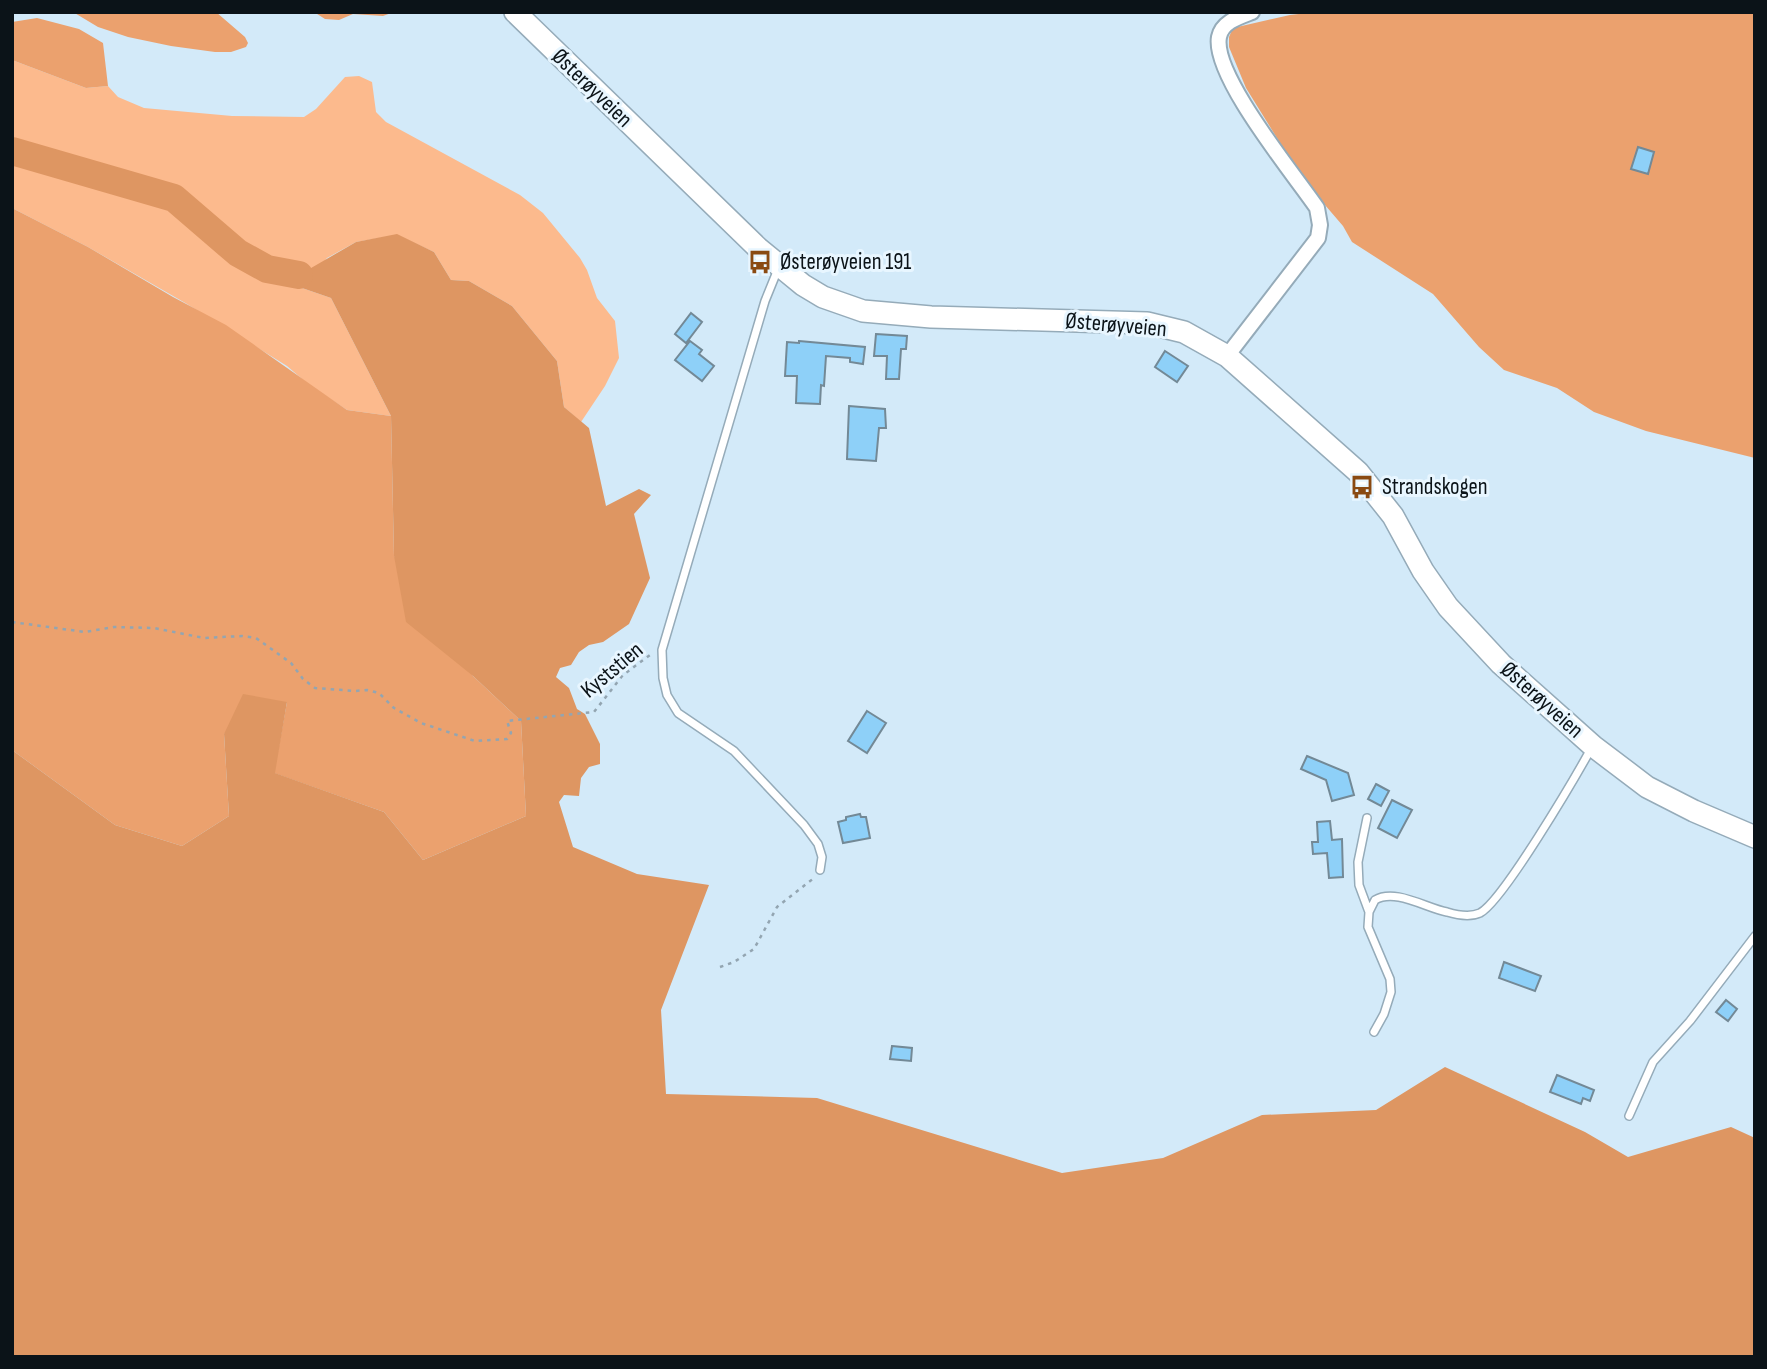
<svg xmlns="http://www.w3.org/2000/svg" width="1767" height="1369" font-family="'Sofia Sans Condensed',sans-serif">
	<rect width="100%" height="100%" fill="#d3eaf9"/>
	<path fill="#fcba8d" d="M 12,60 L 86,88 L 108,86 L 118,97 L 144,108 L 232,116 L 304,117 L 316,109 L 345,77 L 359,76 L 372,82 L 376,112 L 386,122 L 520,195 L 543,213 L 580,258 L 587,270 L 597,298 L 615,321 L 619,358 L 605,386 L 581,422 L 564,407 L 557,361 L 512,306 L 469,281 L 451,280 L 434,252 L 397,235 L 356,242 L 327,258 L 302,288 L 331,298 L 391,416 L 347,410 L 308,384 L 287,366 L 187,304 L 88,247 L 12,208 Z"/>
	<path fill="#eba16e" d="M 73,12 L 216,12 L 245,37 L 248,43 L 246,47 L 231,52 L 215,52 L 171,46 L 128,37 L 98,27 Z
		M 314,12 L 394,12 L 383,16 L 353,14 L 339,20 L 325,19 Z
		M 1316,12 L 1755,12 L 1755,458 L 1646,431 L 1594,412 L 1557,388 L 1504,370 L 1479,347 L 1433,294 L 1352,242 L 1343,226 L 1301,177 L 1246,88 L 1229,47 L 1229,37 L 1233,28 L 1290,15 Z
		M 37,18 L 79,29 L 103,43 L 108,86 L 86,88 L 12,60 L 12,22 Z
		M 12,208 L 88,247 L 173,297 L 226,325 L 347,410 L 391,416 L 394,556 L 473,676 L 521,721 L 526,816 L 423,860 L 384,812 L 274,773 L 287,702 L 224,734 L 229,816 L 182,846 L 115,825 L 12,750 Z"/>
	<path fill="#de9662" d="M 397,234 L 434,252 L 451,280 L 469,281 L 512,306 L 557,361 L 564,407 L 589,428 L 606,506 L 639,489 L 651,495 L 634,514 L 650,578 L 629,624 L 603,642 L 589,645 L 579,652 L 571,665 L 560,668 L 556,677 L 569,688 L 577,709 L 585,714 L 600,744 L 600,764 L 589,767 L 581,778 L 579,796 L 564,795 L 559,802 L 573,847 L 637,874 L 709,885 L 661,1010 L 666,1094 L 817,1098 L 1062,1173 L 1163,1158 L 1262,1115 L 1376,1110 L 1445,1067 L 1585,1132 L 1628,1157 L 1731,1127 L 1755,1138 L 1755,1357 L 12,1357 L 12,750 L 115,825 L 182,846 L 229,816 L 224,734 L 243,694 L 287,702 L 275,773 L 384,812 L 423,860 L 526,816 L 521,721 L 473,676 L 406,622 L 394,556 L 391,416 L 331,298 L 302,288 L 299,275 L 356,242 Z"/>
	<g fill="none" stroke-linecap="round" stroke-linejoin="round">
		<path stroke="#de9662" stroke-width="28" d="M 12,151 L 174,198 L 238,253 L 267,269 L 299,275"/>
	</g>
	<path fill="#8ed0f8" stroke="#738996" stroke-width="2" d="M 1638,147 L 1654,152 L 1648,174 L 1631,169 Z
		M 691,313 L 702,322 L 686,343 L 675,334 Z
		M 876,334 L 907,336 L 906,349 L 901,349 L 899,379 L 886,379 L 887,356 L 874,356 Z
		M 690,341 L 702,350 L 699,354 L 714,366 L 702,381 L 675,360 Z
		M 799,341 L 865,347 L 863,364 L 850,362 L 850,358 L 826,356 L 824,386 L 821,385 L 820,404 L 796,403 L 797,376 L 785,376 L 787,342 L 799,343 Z
		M 1165,351 L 1188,366 L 1177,382 L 1155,367 Z
		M 849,406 L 885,409 L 886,428 L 879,428 L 876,461 L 847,459 Z
		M 867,711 L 886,723 L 867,753 L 848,741 Z
		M 1307,756 L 1348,773 L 1354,795 L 1332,801 L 1326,780 L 1301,769 Z
		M 1376,784 L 1389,791 L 1381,806 L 1368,799 Z
		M 1392,800 L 1412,810 L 1397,838 L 1378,828 Z
		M 860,814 L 861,817 L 866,817 L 870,838 L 843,843 L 838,822 L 846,820 L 846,817 Z
		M 1330,821 L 1332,840 L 1342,839 L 1343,877 L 1329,878 L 1327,853 L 1313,854 L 1312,842 L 1318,842 L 1317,822 Z
		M 1504,962 L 1541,976 L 1535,991 L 1499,978 Z
		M 1726,1000 L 1737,1009 L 1728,1021 L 1716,1012 Z
		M 892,1046 L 912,1048 L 911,1061 L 890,1059 Z
		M 1557,1075 L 1594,1090 L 1590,1101 L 1583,1098 L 1581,1104 L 1550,1092 Z"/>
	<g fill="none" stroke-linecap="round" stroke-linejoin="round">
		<g stroke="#95abb9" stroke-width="10">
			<path id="service" d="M 778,269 L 765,301 L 662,650 L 663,678 L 667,695 L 678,713 L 734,751 L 804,825 L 818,844 L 822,857 L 820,870
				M 1367,818 L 1358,862 L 1359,885 L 1369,912 L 1368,927 L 1390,979 L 1391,992 L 1384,1014 L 1374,1032
				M 1369,912 L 1375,900 C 1395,888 1426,908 1447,912 C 1457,915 1471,917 1480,913 C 1503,901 1576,776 1592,747
				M 1629,1116 L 1653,1062 L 1690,1021 L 1755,936"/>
		</g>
		<g stroke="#95abb9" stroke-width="18">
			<path id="minor" d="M 1227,356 L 1318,238 L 1320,225 L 1317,208 C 1293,173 1212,75 1219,37 C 1222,22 1239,17 1252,12"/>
		</g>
		<g stroke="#95abb9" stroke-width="24">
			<path id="secondary" d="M 515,12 L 758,248 L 803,285 L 823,297 L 863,311 L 931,317 L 1147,323 L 1184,332 L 1227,356 L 1358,472 L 1393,516 L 1423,571 L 1448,607 L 1501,664 L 1593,746 L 1647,787 L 1694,811 L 1755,837"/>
		</g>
		<path stroke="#93a5b1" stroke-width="2.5" stroke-dasharray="3.5 5" stroke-linecap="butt" d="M 12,622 L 85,632 L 114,627 L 154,628 L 204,638 L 242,636 L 256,638 L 291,663 L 303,679 L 315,688 L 355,691 L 367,690 L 379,693 L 394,708 L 421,723 L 475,741 L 507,739 L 511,733 L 507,721 L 594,712 L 623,675 L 650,655
			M 720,967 L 734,962 L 754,949 L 777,907 L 814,878"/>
		<use href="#service" stroke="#fff" stroke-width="7"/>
		<use href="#minor" stroke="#fff" stroke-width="14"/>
		<use href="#secondary" stroke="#fff" stroke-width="21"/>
	</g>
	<defs>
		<g id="bus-bare" transform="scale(1.89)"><path d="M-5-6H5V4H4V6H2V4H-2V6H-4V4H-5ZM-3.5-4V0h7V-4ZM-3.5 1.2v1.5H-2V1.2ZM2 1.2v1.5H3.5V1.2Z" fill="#8a4a12" stroke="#e8f6ff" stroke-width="2.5" paint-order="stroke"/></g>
	</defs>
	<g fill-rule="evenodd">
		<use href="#bus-bare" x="760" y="262"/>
		<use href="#bus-bare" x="1362" y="487"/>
	</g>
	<g text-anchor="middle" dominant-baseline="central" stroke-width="6" stroke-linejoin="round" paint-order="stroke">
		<g font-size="23" fill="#0b1318" stroke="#e8f6ff">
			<text transform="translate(592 88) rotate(44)">Østerøyveien</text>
			<text transform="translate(1116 325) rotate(5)">Østerøyveien</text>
			<text transform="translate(612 670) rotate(-40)">Kyststien</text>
			<text transform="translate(1542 700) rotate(42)">Østerøyveien</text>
		</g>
		<g font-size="23" fill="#0b1318" stroke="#e8f6ff" text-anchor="start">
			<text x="780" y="262">Østerøyveien 191</text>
			<text x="1382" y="487">Strandskogen</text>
		</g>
	</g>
	<rect width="1767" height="1369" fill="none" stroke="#0b1318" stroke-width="28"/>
</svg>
